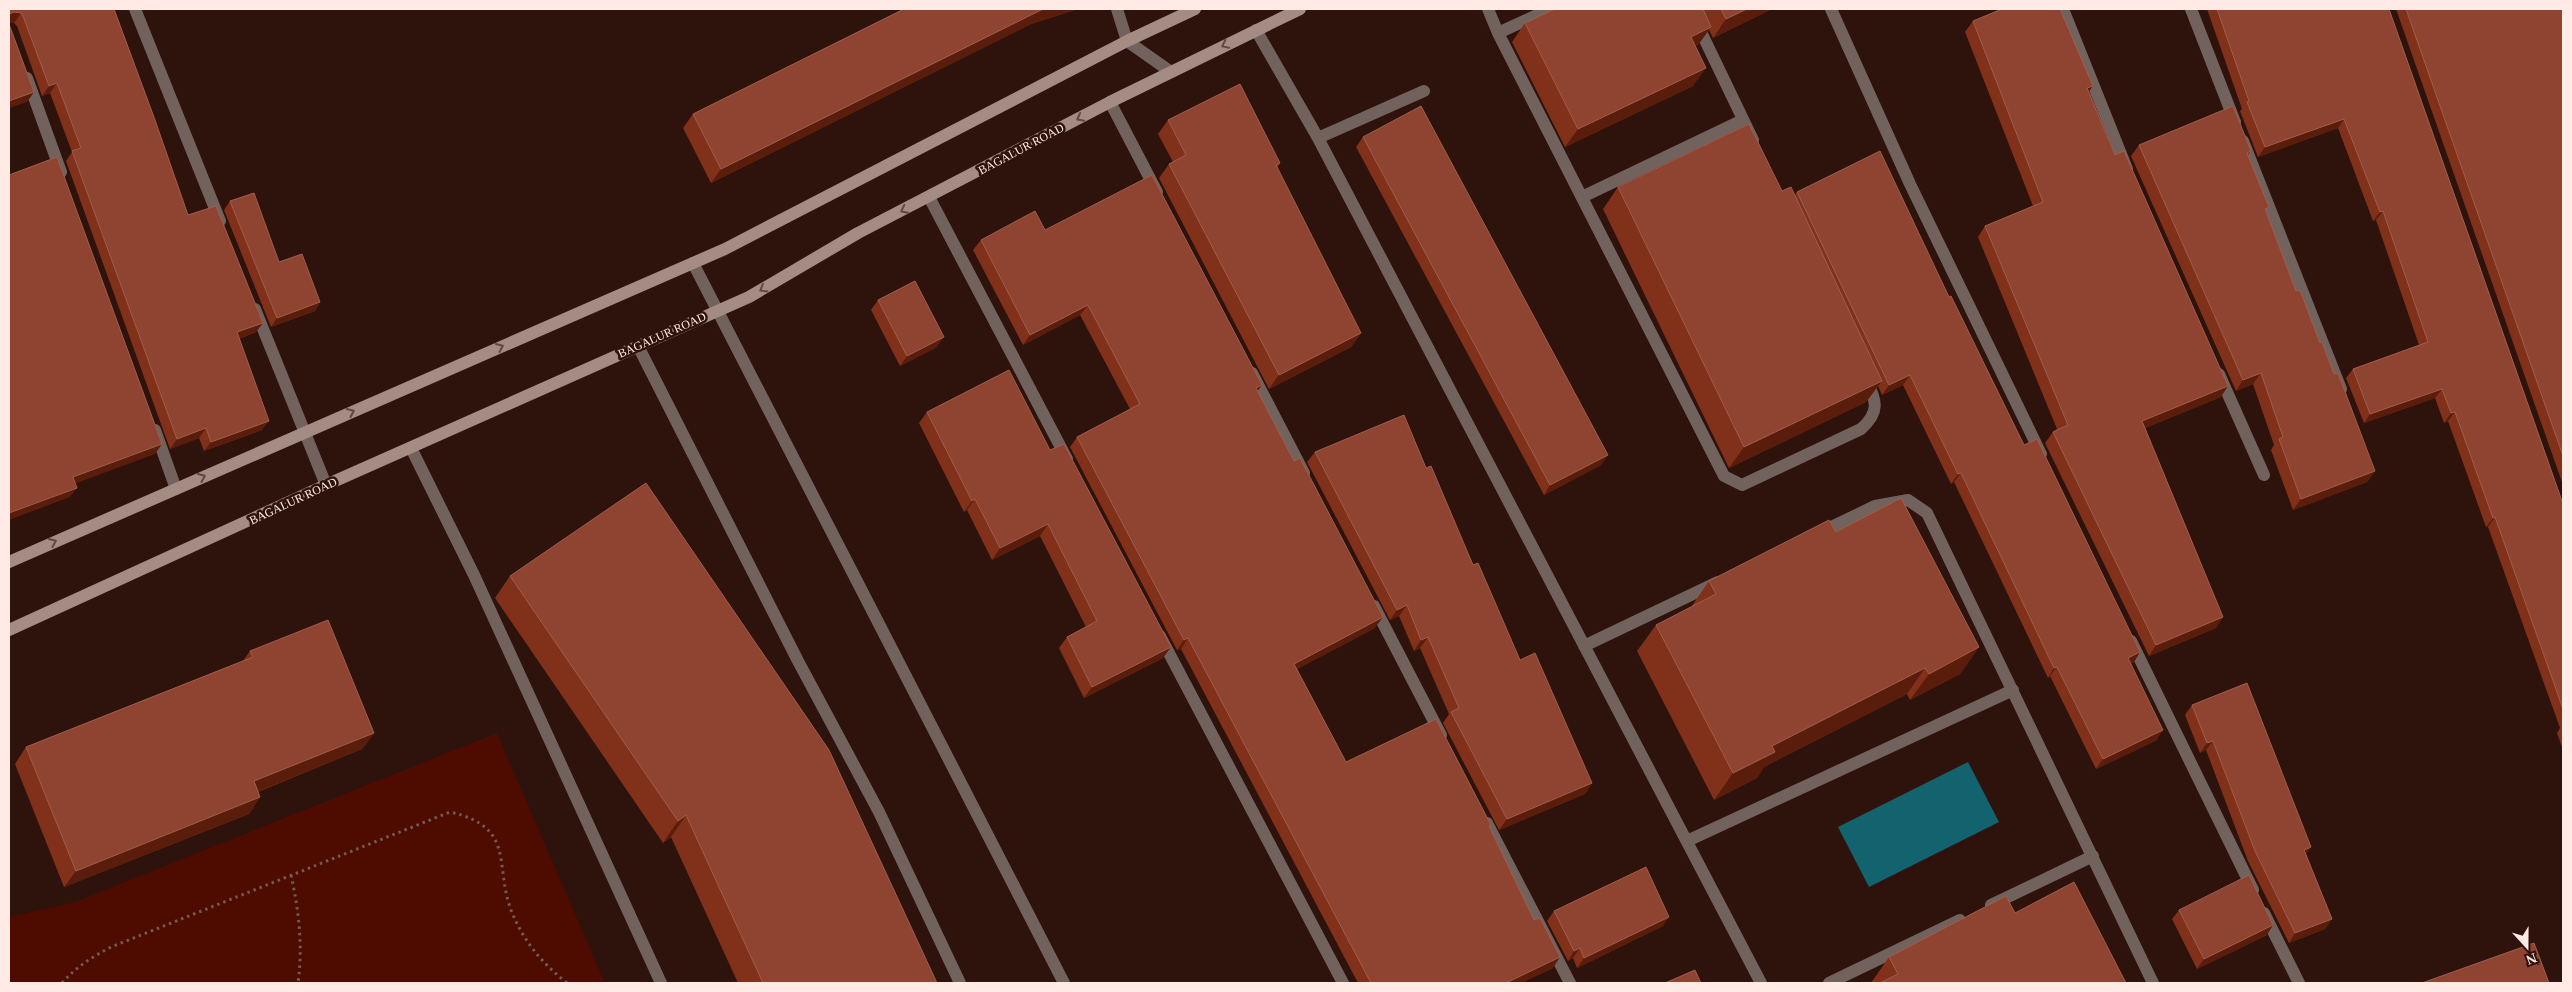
<svg xmlns="http://www.w3.org/2000/svg" width="2572" height="992" font-family="Georgia,serif">
	<rect width="100%" height="100%" fill="#2e120c"/>
	<path fill="#4e0b00" d="M 497,733 L 605,983 L 9,983 L 9,917 L 75,902 Z"/>
	<path fill="#13636f" d="M 1968,762 L 1999,822 L 1869,887 L 1838,827 Z"/>
	<g fill="none" stroke-linecap="round" stroke-linejoin="round">
		<path stroke="#735a54" stroke-width="3" stroke-dasharray="2.5 4" stroke-linecap="butt" d="M 291,875 C 299,911 303,947 298,983
			M 62,983 C 76,967 92,957 111,947 L 450,812 C 516,827 494,864 511,910 C 523,941 542,963 567,983"/>
		<path stroke="#72625e" stroke-width="12" d="M 2191,9 L 2235,122
			M 2243,141 L 2341,389
			M 693,263 L 1064,983
			M 638,346 L 798,661 L 879,812 L 960,983
			M 411,448 L 474,575 L 661,983"/>
		<path stroke="#72625e" stroke-width="12" d="M 135,9 L 220,221
			M 1117,9 L 1127,41 L 1171,72
			M 1488,9 L 1498,33 L 1724,476 L 1742,485 L 1861,429 C 1880,412 1877,401 1866,379
			M 1690,9 L 1753,140
			M 1831,9 L 1910,184 L 2041,454
			M 2063,9 L 2127,169
			M 1256,30 L 1318,138 L 1761,983
			M 1498,33 L 1550,9
			M 27,78 L 61,172
			M 1110,102 L 1157,192
			M 1318,138 L 1424,91
			M 929,197 L 1067,459
			M 1582,197 L 1743,120
			M 255,309 L 326,485
			M 1252,373 L 1304,473
			M 2219,374 L 2264,475
			M 155,430 L 176,489
			M 1819,533 L 1875,506 L 1908,500 L 1927,513 L 2153,983
			M 1374,606 L 1441,735
			M 1160,636 L 1343,983
			M 2131,641 L 2253,890
			M 1584,646 L 1718,582
			M 1487,823 L 1570,983
			M 1687,841 L 2013,690
			M 1991,905 L 2093,856
			M 2264,913 L 2299,983
			M 1829,983 L 1960,920"/>
		<path stroke="#a48b84" stroke-width="12" d="M 9,562 L 725,249 L 1127,41 L 1195,9
			M 9,630 L 326,485 L 749,297 L 858,233 L 1110,102 L 1300,9"/>
	</g>
	<path fill="#81301a" d="M 9,9 L 114,9 L 188,215 L 256,332 L 239,339 L 262,430 L 204,451 L 199,438 L 170,449 L 66,161 L 72,152 L 50,93 L 42,96 L 17,26 L 14,23 L 9,22 Z
		M 904,9 L 1078,9 L 1031,24 L 711,183 L 683,128 L 693,114 Z
		M 1555,9 L 1772,9 L 1713,38 L 1709,30 L 1698,45 L 1695,46 L 1693,86 L 1565,147 L 1512,42 L 1525,23 Z
		M 2207,9 L 2389,9 L 2563,504 L 2563,750 L 2557,733 L 2560,728 L 2488,527 L 2486,527 L 2448,421 L 2444,423 L 2435,398 L 2364,423 L 2346,378 L 2353,369 L 2419,345 L 2376,220 L 2373,221 L 2338,128 L 2258,157 L 2240,111 L 2242,109 Z
		M 2396,9 L 2563,9 L 2563,485 Z
		M 1973,21 L 2089,91 L 2115,155 L 2221,397 L 2145,428 L 2223,617 L 2216,628 L 2149,656 L 2045,443 L 2053,432 L 2057,429 L 1978,237 L 1985,226 L 2033,206 L 1965,32 Z
		M 1168,120 L 1280,163 L 1277,168 L 1361,333 L 1351,347 L 1269,389 L 1159,178 L 1169,164 L 1173,162 L 1158,134 Z
		M 1363,137 L 1601,465 L 1544,495 L 1356,147 Z
		M 2139,145 L 2251,151 L 2248,155 L 2266,212 L 2296,291 L 2334,374 L 2375,471 L 2367,482 L 2293,510 L 2271,450 L 2274,445 L 2253,384 L 2236,391 L 2131,156 Z
		M 1618,187 L 1782,191 L 1795,195 L 1797,192 L 1949,297 L 2024,445 L 2140,652 L 2134,662 L 2131,663 L 2157,740 L 2096,769 L 2050,676 L 2048,678 L 1954,482 L 1951,484 L 1903,385 L 1882,395 L 1878,386 L 1866,402 L 1729,468 L 1603,209 Z
		M 230,201 L 279,262 L 320,302 L 315,311 L 271,327 L 224,210 Z
		M 1045,230 L 1258,392 L 1375,628 L 1297,669 L 1346,762 L 1489,828 L 1553,968 L 1521,983 L 1358,983 L 1181,649 L 1177,650 L 1070,447 L 1077,437 L 1130,409 L 1080,315 L 1023,345 L 973,250 L 981,240 Z
		M 878,300 L 937,347 L 900,366 L 871,310 Z
		M 927,412 L 1050,450 L 1163,658 L 1084,698 L 1059,648 L 1067,637 L 1086,627 L 1040,536 L 992,560 L 967,510 L 964,512 L 919,423 Z
		M 1315,452 L 1426,468 L 1520,660 L 1592,783 L 1585,794 L 1499,830 L 1443,723 L 1449,714 L 1420,648 L 1414,651 L 1399,616 L 1390,620 L 1307,462 Z
		M 1836,532 L 1979,647 L 1960,674 L 1910,700 L 1907,694 L 1764,767 L 1757,778 L 1714,800 L 1637,651 L 1656,625 L 1691,607 L 1709,581 Z
		M 510,576 L 937,983 L 738,983 L 671,837 L 663,843 L 495,598 Z
		M 250,651 L 374,733 L 362,749 L 258,792 L 260,797 L 249,814 L 64,887 L 15,764 L 26,747 L 243,661 Z
		M 2192,705 L 2311,847 L 2306,854 L 2332,919 L 2325,929 L 2289,943 L 2248,861 L 2206,750 L 2200,753 L 2185,715 Z
		M 2179,910 L 2267,935 L 2197,969 L 2172,919 Z
		M 1554,911 L 1663,926 L 1577,968 L 1573,958 L 1568,961 L 1547,921 Z
		M 2015,913 L 2126,983 L 1871,983 L 1889,957 Z"/>
	<path fill="#5a1c0b" d="M 1043,9 L 1078,9 L 1031,24 L 711,183 L 721,169 Z
		M 1747,9 L 1772,9 L 1713,38 L 1726,19 Z
		M 14,12 L 21,13 L 14,23 L 9,22 L 9,15 Z
		M 1711,27 L 1698,45 L 1678,55 L 1691,37 Z
		M 1706,68 L 1693,86 L 1565,147 L 1578,129 Z
		M 57,83 L 50,93 L 42,96 L 49,86 Z
		M 2093,86 L 2085,97 L 2087,88 Z
		M 34,92 L 27,102 L 9,108 L 9,101 Z
		M 2344,119 L 2338,128 L 2258,157 L 2265,147 Z
		M 2383,211 L 2376,220 L 2373,221 L 2380,212 Z
		M 320,302 L 315,311 L 271,327 L 277,318 Z
		M 1088,305 L 1080,315 L 1023,345 L 1030,335 Z
		M 263,323 L 256,332 L 230,342 L 237,332 Z
		M 1361,333 L 1351,347 L 1269,389 L 1279,375 Z
		M 944,337 L 937,347 L 900,366 L 907,356 Z
		M 2261,373 L 2253,384 L 2236,391 L 2243,380 Z
		M 1910,375 L 1903,385 L 1882,395 L 1889,385 Z
		M 1882,381 L 1866,402 L 1729,468 L 1744,447 Z
		M 1262,385 L 1254,396 L 1256,388 Z
		M 2228,386 L 2221,397 L 2135,432 L 2142,421 Z
		M 2442,389 L 2435,398 L 2364,423 L 2370,414 Z
		M 2455,412 L 2448,421 L 2444,423 L 2451,413 Z
		M 269,421 L 262,430 L 204,451 L 211,442 Z
		M 206,428 L 199,438 L 170,449 L 177,439 Z
		M 162,444 L 155,454 L 66,487 L 73,477 Z
		M 1608,455 L 1601,465 L 1544,495 L 1550,485 Z
		M 2375,471 L 2367,482 L 2293,510 L 2301,499 Z
		M 1961,473 L 1954,482 L 1951,484 L 1958,474 Z
		M 77,488 L 70,497 L 9,520 L 9,513 Z
		M 975,499 L 967,510 L 964,512 L 972,501 Z
		M 2495,517 L 2488,527 L 2486,527 L 2493,518 Z
		M 1048,524 L 1040,536 L 992,560 L 1000,548 Z
		M 1407,605 L 1399,616 L 1390,620 L 1397,610 Z
		M 1383,617 L 1375,628 L 1286,675 L 1294,664 Z
		M 2223,617 L 2216,628 L 2149,656 L 2156,645 Z
		M 1428,637 L 1420,648 L 1414,651 L 1421,640 Z
		M 1188,638 L 1181,649 L 1177,650 L 1184,640 Z
		M 1171,647 L 1163,658 L 1084,698 L 1092,687 Z
		M 1979,647 L 1960,674 L 1910,700 L 1929,674 Z
		M 2140,652 L 2134,662 L 2121,667 L 2128,658 Z
		M 2057,667 L 2050,676 L 2048,678 L 2054,668 Z
		M 1925,668 L 1907,694 L 1764,767 L 1757,778 L 1714,800 L 1733,773 L 1772,746 Z
		M 2163,730 L 2157,740 L 2096,769 L 2103,759 Z
		M 374,733 L 362,749 L 242,798 L 254,781 Z
		M 2213,741 L 2206,750 L 2200,753 L 2207,743 Z
		M 1592,783 L 1585,794 L 1499,830 L 1507,819 Z
		M 260,797 L 249,814 L 64,887 L 76,871 Z
		M 686,815 L 671,837 L 663,843 L 678,821 Z
		M 2311,847 L 2304,857 L 2304,850 Z
		M 1669,917 L 1663,926 L 1577,968 L 1584,958 Z
		M 2332,919 L 2325,929 L 2289,943 L 2295,933 Z
		M 2273,925 L 2267,935 L 2197,969 L 2204,959 Z
		M 1580,948 L 1573,958 L 1568,961 L 1574,951 Z
		M 1560,957 L 1553,968 L 1521,983 L 1506,983 Z"/>
	<path fill="#8e4430" stroke="#a05e4c" d="M 9,9 L 114,9 L 155,120 L 188,215 L 216,206 L 263,323 L 237,332 L 269,421 L 211,442 L 206,428 L 177,439 L 72,151 L 81,148 L 57,83 L 49,86 L 23,16 L 21,13 L 14,12 L 9,14 L 9,18 Z
		M 904,9 L 1043,9 L 721,169 L 693,114 Z
		M 1555,9 L 1703,9 L 1711,27 L 1691,37 L 1706,68 L 1578,129 L 1525,23 Z
		M 1721,9 L 1747,9 L 1726,19 Z
		M 2002,9 L 2060,9 L 2093,86 L 2087,88 L 2115,155 L 2124,151 L 2228,386 L 2142,421 L 2223,617 L 2156,645 L 2053,432 L 2068,425 L 1985,226 L 2043,202 L 1973,21 Z
		M 2217,9 L 2389,9 L 2563,504 L 2563,709 L 2495,517 L 2493,518 L 2455,412 L 2451,413 L 2442,389 L 2370,414 L 2353,369 L 2428,342 L 2383,211 L 2380,212 L 2344,119 L 2265,147 L 2247,102 L 2249,101 Z
		M 2406,9 L 2563,9 L 2563,456 Z
		M 9,24 L 34,92 L 9,101 Z
		M 1240,84 L 1280,163 L 1276,165 L 1361,333 L 1279,375 L 1169,164 L 1186,155 L 1168,120 Z
		M 1421,106 L 1608,455 L 1550,485 L 1363,137 Z
		M 2233,106 L 2251,151 L 2247,153 L 2269,207 L 2265,209 L 2296,291 L 2300,290 L 2320,343 L 2322,342 L 2334,374 L 2338,373 L 2375,471 L 2301,499 L 2279,439 L 2283,437 L 2261,373 L 2243,380 L 2139,145 Z
		M 1749,124 L 1782,191 L 1791,187 L 1882,381 L 1744,447 L 1618,187 Z
		M 1880,151 L 1949,297 L 1951,296 L 2024,445 L 2037,439 L 2140,652 L 2128,658 L 2163,730 L 2103,759 L 2057,667 L 2054,668 L 1961,473 L 1958,474 L 1910,375 L 1889,385 L 1797,192 Z
		M 57,157 L 162,444 L 73,477 L 77,488 L 9,513 L 9,175 Z
		M 1152,175 L 1262,385 L 1256,388 L 1294,461 L 1300,458 L 1383,617 L 1294,664 L 1346,762 L 1436,719 L 1491,825 L 1489,826 L 1534,920 L 1540,918 L 1560,957 L 1506,983 L 1371,983 L 1188,638 L 1184,640 L 1077,437 L 1140,404 L 1088,305 L 1030,335 L 981,240 L 1035,211 L 1045,230 Z
		M 254,193 L 279,262 L 302,254 L 320,302 L 277,318 L 230,201 Z
		M 915,281 L 944,337 L 907,356 L 878,300 Z
		M 1009,370 L 1050,450 L 1064,444 L 1171,647 L 1092,687 L 1067,637 L 1097,621 L 1048,524 L 1000,548 L 975,499 L 972,501 L 927,412 Z
		M 1404,415 L 1426,468 L 1431,466 L 1473,565 L 1478,563 L 1520,660 L 1535,653 L 1592,783 L 1507,819 L 1451,712 L 1459,708 L 1428,637 L 1421,640 L 1407,605 L 1397,610 L 1315,452 Z
		M 646,483 L 829,750 L 937,983 L 763,983 L 686,815 L 678,821 L 510,576 Z
		M 1901,498 L 1979,647 L 1929,674 L 1925,668 L 1772,746 L 1775,752 L 1733,773 L 1656,625 L 1716,594 L 1709,581 L 1829,520 L 1836,532 Z
		M 328,620 L 374,733 L 254,781 L 260,797 L 76,871 L 26,747 L 253,657 L 250,651 Z
		M 2247,683 L 2311,847 L 2304,850 L 2332,919 L 2295,933 L 2255,851 L 2213,741 L 2207,743 L 2192,705 Z
		M 1646,867 L 1669,917 L 1584,958 L 1580,948 L 1574,951 L 1554,911 Z
		M 2249,875 L 2273,925 L 2204,959 L 2179,910 Z
		M 2074,882 L 2126,983 L 1880,983 L 1898,974 L 1889,957 L 2006,896 L 2015,913 Z
		M 2534,943 L 2549,983 L 2422,983 Z
		M 1695,970 L 1701,983 L 1665,983 Z"/>
	<defs><path id="oneway-chevron" d="M-2-3.5L2.5 0L-2 3.5" fill="none" stroke-width="1.6" stroke-linecap="round" stroke-linejoin="round" transform="scale(1.25)"/></defs>
	<g stroke="#634842">
		<use href="#oneway-chevron" transform="translate(1225 45) rotate(154)"/>
		<use href="#oneway-chevron" transform="translate(1080 118) rotate(152)"/>
		<use href="#oneway-chevron" transform="translate(904 210) rotate(153)"/>
		<use href="#oneway-chevron" transform="translate(763 289) rotate(149)"/>
		<use href="#oneway-chevron" transform="translate(500 347) rotate(-24)"/>
		<use href="#oneway-chevron" transform="translate(351 412) rotate(-24)"/>
		<use href="#oneway-chevron" transform="translate(202 477) rotate(-24)"/>
		<use href="#oneway-chevron" transform="translate(53 542) rotate(-24)"/>
	</g>
	<g text-anchor="middle" dominant-baseline="central" stroke-width="5" stroke-linejoin="round" paint-order="stroke">
		<g font-size="12" fill="#ffeae5" stroke="#2e120c">
			<text transform="translate(1021 149) rotate(-28)">BAGALUR ROAD</text>
			<text transform="translate(662 335) rotate(-24)">BAGALUR ROAD</text>
			<text transform="translate(293 501) rotate(-25)">BAGALUR ROAD</text>
		</g>
	</g>
	<rect width="2572" height="992" fill="none" stroke="#ffeae5" stroke-width="20"/>
	<g transform="translate(2527 947) rotate(159)" stroke="#2e120c" stroke-width="4" paint-order="stroke">
	<path d="M0-4L9 19L0 12L-9 19Z" fill="#ffeae5"/>
	<text y="-8" font-size="14" font-weight="bold" text-anchor="middle" fill="#ffeae5">N</text>
	</g>
</svg>
